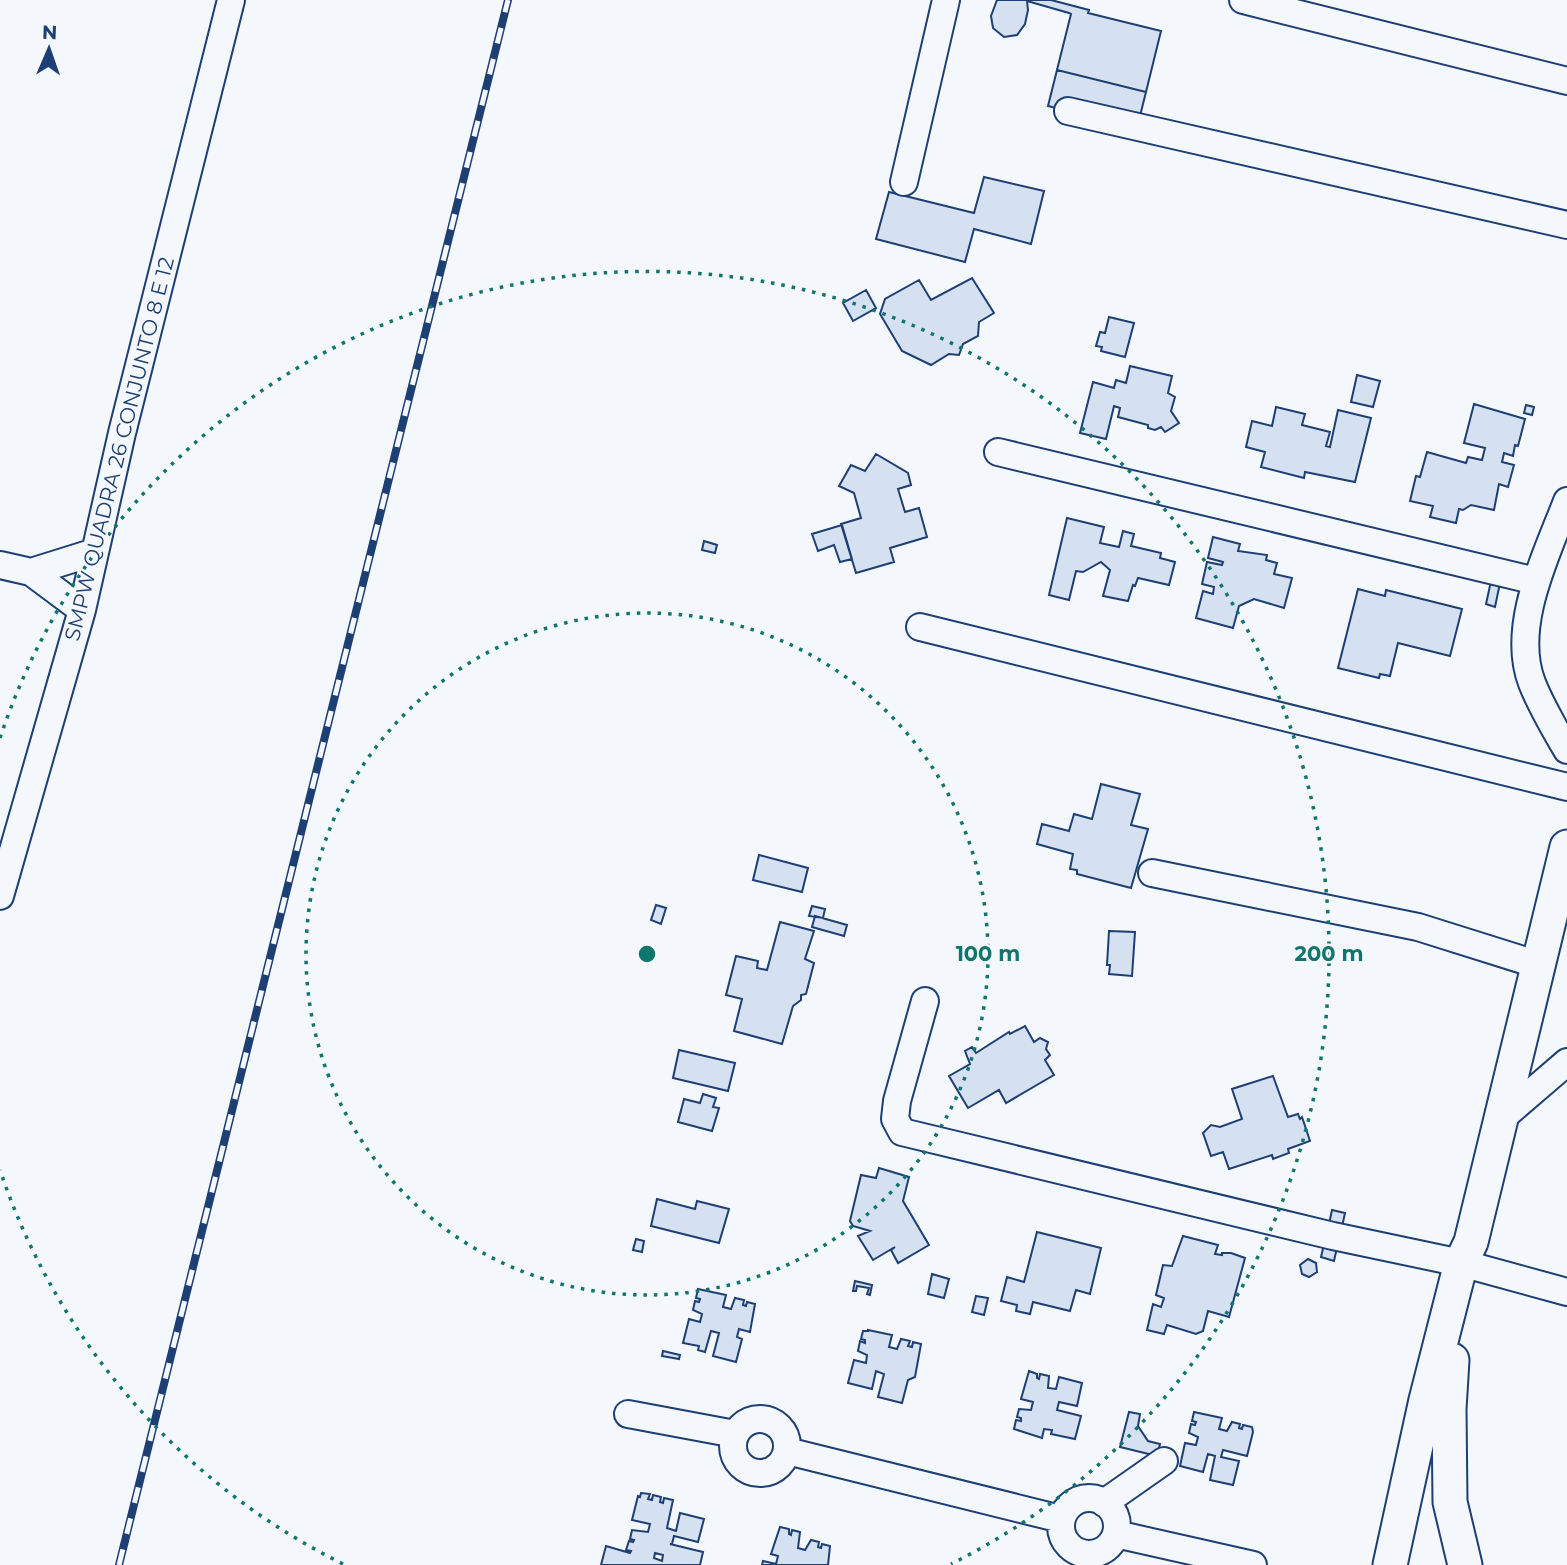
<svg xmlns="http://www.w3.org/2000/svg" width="1567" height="1565" font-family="Montserrat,sans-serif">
	<rect width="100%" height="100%" fill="#f4f7fb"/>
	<path fill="#d5e0f0" stroke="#1d3f73" stroke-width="2" fill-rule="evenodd" d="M 997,0 L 1051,0 L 1089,10 L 1088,13 L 1161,31 L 1146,92 L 1057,70 L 1071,14 L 1069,13 L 1027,1 L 1028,10 L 1025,24 L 1017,35 L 1004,37 L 993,28 L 991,16 Z
		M 1057,70 L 1146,92 L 1137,128 L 1048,106 Z
		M 984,177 L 1044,191 L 1031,244 L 974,229 L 965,262 L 876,239 L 889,192 L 974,213 Z
		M 972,278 L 994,313 L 979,322 L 978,336 L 963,344 L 959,355 L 949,354 L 931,365 L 902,351 L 880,314 L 885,299 L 919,280 L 931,300 Z
		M 866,290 L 876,308 L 853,321 L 843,303 Z
		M 1109,317 L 1134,323 L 1125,357 L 1101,351 L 1102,347 L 1096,346 L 1100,332 L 1105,333 Z
		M 1130,366 L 1172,376 L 1168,393 L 1175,397 L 1171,411 L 1179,423 L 1165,432 L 1161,427 L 1155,430 L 1148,428 L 1148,425 L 1118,417 L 1120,408 L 1114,406 L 1106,439 L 1080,433 L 1093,382 L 1114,388 L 1116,380 L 1126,383 Z
		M 1357,375 L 1380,381 L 1373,407 L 1351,402 Z
		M 1474,404 L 1525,419 L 1518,446 L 1515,445 L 1513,456 L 1504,453 L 1502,462 L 1514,465 L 1508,487 L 1499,484 L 1494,510 L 1471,505 L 1463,510 L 1459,509 L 1456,523 L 1430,517 L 1433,506 L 1410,501 L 1416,476 L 1420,477 L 1427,452 L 1466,463 L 1468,457 L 1482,460 L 1485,448 L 1464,443 Z
		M 1526,405 L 1534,407 L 1532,415 L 1524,413 Z
		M 1276,407 L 1305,414 L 1302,425 L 1330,432 L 1326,446 L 1330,447 L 1338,410 L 1371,418 L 1355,482 L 1305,472 L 1304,478 L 1261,467 L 1265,452 L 1246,447 L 1252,421 L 1272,426 Z
		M 876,454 L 908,473 L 911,485 L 898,489 L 905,512 L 919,508 L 927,537 L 890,548 L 894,562 L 856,573 L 841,524 L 861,518 L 854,493 L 839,486 L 851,465 L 865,471 Z
		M 1067,518 L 1104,527 L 1100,543 L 1119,547 L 1123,531 L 1134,534 L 1131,546 L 1161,553 L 1160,558 L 1175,562 L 1169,585 L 1138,578 L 1135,586 L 1133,585 L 1128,601 L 1103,596 L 1110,570 L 1101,562 L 1083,572 L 1076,571 L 1069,600 L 1049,595 Z
		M 842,525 L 852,559 L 840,562 L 834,545 L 818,551 L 812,534 Z
		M 1213,537 L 1240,544 L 1238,551 L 1267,555 L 1266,560 L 1277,563 L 1274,574 L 1292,578 L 1284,608 L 1254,599 L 1239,606 L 1233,628 L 1196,618 L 1203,591 L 1213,594 L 1214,587 L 1202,584 L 1207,562 L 1222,565 L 1223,562 L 1208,558 Z
		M 704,541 L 717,545 L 715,553 L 702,550 Z
		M 1491,581 L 1500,583 L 1495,607 L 1486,604 Z
		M 1358,589 L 1385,596 L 1386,590 L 1462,609 L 1450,656 L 1398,643 L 1390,676 L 1380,674 L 1379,678 L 1338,668 Z
		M 1101,784 L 1140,794 L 1131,825 L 1148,829 L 1131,888 L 1077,874 L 1077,870 L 1070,869 L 1073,854 L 1037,844 L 1042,824 L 1069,831 L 1074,814 L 1092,819 Z
		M 759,855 L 808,868 L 802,892 L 753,880 Z
		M 656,905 L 666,908 L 661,924 L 651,920 Z
		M 812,906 L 825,909 L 823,918 L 809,916 Z
		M 815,916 L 847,925 L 844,936 L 812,927 Z
		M 780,922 L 814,931 L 805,959 L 814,963 L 806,994 L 801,995 L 801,1000 L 793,1006 L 782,1044 L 734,1031 L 742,999 L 726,995 L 736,956 L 758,961 L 757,968 L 767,970 Z
		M 1109,931 L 1135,932 L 1132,976 L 1109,974 L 1110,965 L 1107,965 Z
		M 1025,1026 L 1034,1042 L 1040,1038 L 1048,1042 L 1046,1049 L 1050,1055 L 1045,1060 L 1054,1075 L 1006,1103 L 999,1090 L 968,1108 L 949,1076 L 970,1064 L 965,1051 L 972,1047 L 976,1053 L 1009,1032 L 1010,1034 Z
		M 679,1050 L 735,1063 L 728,1091 L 673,1078 Z
		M 1273,1076 L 1288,1117 L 1298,1114 L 1300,1119 L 1302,1117 L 1310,1141 L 1288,1149 L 1289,1153 L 1273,1159 L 1272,1155 L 1229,1169 L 1223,1152 L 1211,1156 L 1203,1133 L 1211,1125 L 1220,1127 L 1242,1119 L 1232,1089 Z
		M 703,1094 L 716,1098 L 713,1107 L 719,1108 L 712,1131 L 678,1122 L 684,1099 L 700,1103 Z
		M 879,1168 L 909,1177 L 903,1201 L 929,1245 L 898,1263 L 891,1250 L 895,1247 L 873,1260 L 858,1236 L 870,1231 L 853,1226 L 850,1221 L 861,1175 L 876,1178 Z
		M 657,1199 L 695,1209 L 697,1201 L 729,1209 L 719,1243 L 651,1226 Z
		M 1332,1210 L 1345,1213 L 1342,1227 L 1329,1224 Z
		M 1037,1232 L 1101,1248 L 1090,1294 L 1076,1290 L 1070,1311 L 1033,1302 L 1030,1314 L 1016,1311 L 1017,1305 L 1001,1301 L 1007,1277 L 1024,1282 Z
		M 1183,1236 L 1218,1245 L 1215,1254 L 1222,1255 L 1222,1253 L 1231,1253 L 1245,1258 L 1229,1317 L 1208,1311 L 1203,1331 L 1196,1334 L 1167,1325 L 1164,1334 L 1147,1330 L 1153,1304 L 1161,1307 L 1164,1298 L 1156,1295 L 1163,1265 L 1172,1266 Z
		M 636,1239 L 644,1241 L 642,1252 L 633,1250 Z
		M 1325,1240 L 1338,1243 L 1334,1261 L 1321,1257 Z
		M 1308,1259 L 1316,1263 L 1317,1272 L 1309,1277 L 1302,1274 L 1300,1265 Z
		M 932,1274 L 949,1279 L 944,1298 L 928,1294 Z
		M 855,1281 L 872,1285 L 870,1295 L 867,1294 L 869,1288 L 857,1286 L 856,1291 L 853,1291 Z
		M 698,1289 L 726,1295 L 723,1307 L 731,1309 L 735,1298 L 744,1300 L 743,1305 L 746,1306 L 747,1302 L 755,1304 L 750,1332 L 739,1329 L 737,1337 L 742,1339 L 736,1362 L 713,1356 L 719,1333 L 711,1331 L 705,1352 L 698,1350 L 699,1346 L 683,1343 L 689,1319 L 700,1322 L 702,1314 L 693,1310 L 695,1301 L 699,1302 L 700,1299 L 696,1298 Z
		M 976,1296 L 988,1298 L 984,1315 L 972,1312 Z
		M 868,1330 L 892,1335 L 889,1347 L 897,1349 L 901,1339 L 910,1341 L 908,1346 L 912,1347 L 913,1342 L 921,1344 L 915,1377 L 908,1380 L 902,1403 L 878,1397 L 884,1374 L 876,1371 L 872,1389 L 848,1383 L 854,1360 L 866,1363 L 867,1355 L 858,1351 L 860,1341 L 865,1343 L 865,1340 L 861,1339 L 863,1331 L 868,1331 Z
		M 663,1351 L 680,1355 L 679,1359 L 662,1356 Z
		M 1029,1371 L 1037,1374 L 1037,1378 L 1039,1379 L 1040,1374 L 1049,1376 L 1048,1388 L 1056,1389 L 1059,1377 L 1082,1383 L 1077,1406 L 1059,1402 L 1057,1410 L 1081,1416 L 1075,1439 L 1051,1434 L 1052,1430 L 1044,1429 L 1042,1438 L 1014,1429 L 1016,1420 L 1021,1421 L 1021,1418 L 1017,1417 L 1019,1409 L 1031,1410 L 1033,1402 L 1021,1399 Z
		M 1129,1412 L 1140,1414 L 1138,1426 L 1148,1441 L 1160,1444 L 1157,1456 L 1120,1447 Z
		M 1194,1412 L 1222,1418 L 1219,1429 L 1227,1431 L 1232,1422 L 1240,1424 L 1239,1428 L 1242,1429 L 1243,1425 L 1252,1427 L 1253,1432 L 1247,1456 L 1223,1450 L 1221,1457 L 1239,1461 L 1233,1485 L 1210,1480 L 1215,1456 L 1208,1454 L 1203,1472 L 1180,1466 L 1185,1443 L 1196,1445 L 1198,1437 L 1189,1433 L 1191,1424 L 1195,1425 L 1196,1422 L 1192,1421 Z
		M 641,1493 L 650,1494 L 648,1499 L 652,1500 L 653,1495 L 661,1497 L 660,1502 L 663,1503 L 664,1498 L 673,1500 L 667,1528 L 676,1531 L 680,1513 L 704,1519 L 698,1542 L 674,1536 L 672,1544 L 670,1544 L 703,1552 L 700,1565 L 601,1565 L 606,1546 L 630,1553 L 631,1551 L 626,1550 L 629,1541 L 633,1542 L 634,1540 L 630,1539 L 632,1530 L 648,1532 L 650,1524 L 632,1520 L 638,1496 L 640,1497 ZM 655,1553 L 663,1555 L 662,1561 L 654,1558 Z
		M 780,1527 L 789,1529 L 789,1534 L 791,1535 L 792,1530 L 800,1532 L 798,1548 L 805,1550 L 811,1540 L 819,1542 L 818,1547 L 821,1548 L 822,1544 L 830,1546 L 828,1565 L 762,1565 L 763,1561 L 776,1564 L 778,1556 L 771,1554 Z"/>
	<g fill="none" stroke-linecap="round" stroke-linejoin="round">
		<g stroke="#1d3f73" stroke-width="30">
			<path id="minor" d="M 1243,0 L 1567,81
				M 1068,111 L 1567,225
				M 904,182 L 946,0
				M 998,452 L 1536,581
				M 1567,501 C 1547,554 1510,626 1532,683 C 1541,706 1554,728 1567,750
				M 0,565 L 31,572 L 95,552
				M 31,572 L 82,610
				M 920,627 L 1567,787
				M 1152,873 L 1418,927 L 1539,965
				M 0,896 L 82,610 L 122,433 L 231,0
				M 925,1001 L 897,1101 L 895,1119 L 902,1132 L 1333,1236 L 1461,1263 L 1567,1292
				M 1503,1117 L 1567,1062
				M 628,1414 L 735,1434
				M733 1446a27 27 0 1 1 54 0a27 27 0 1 1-54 0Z
				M 787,1451 L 1061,1519
				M1061 1526a28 28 0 1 1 56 0a28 28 0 1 1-56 0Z
				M 1104,1503 L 1164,1461
				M 1116,1534 L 1253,1565"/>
		</g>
		<g stroke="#1d3f73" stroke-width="37">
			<path id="major" d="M 1452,1360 L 1449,1409 L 1450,1502 L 1465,1565
				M 1390,1565 L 1426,1400 L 1461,1263 L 1471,1242 L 1567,847"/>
		</g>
		<use href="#minor" stroke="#f4f7fb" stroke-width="26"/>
		<use href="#major" stroke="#f4f7fb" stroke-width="33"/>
		<g stroke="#1d3f73" stroke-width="8">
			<path id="rail" d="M 119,1565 L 508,0"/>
		</g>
		<use href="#rail" stroke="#f4f7fb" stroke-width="5" stroke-dasharray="16" stroke-linecap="butt"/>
	</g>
	<g fill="none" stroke="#0f766e" stroke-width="3.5" stroke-dasharray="3.5 7">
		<circle cx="647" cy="954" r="341"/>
		<path d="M343 1564A682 682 0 0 1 0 1170M0 738A682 682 0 1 1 951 1564"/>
	</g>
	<g text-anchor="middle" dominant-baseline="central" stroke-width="5" stroke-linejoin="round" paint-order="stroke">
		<g font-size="21" fill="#1d3f73" stroke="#f4f7fb">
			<text transform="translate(119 449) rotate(-76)">SMPW QUADRA 26 CONJUNTO 8 E 12</text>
		</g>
	</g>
	<circle cx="647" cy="954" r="10" fill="#0f766e" stroke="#f4f7fb" stroke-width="3.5"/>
	<g font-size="21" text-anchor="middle" font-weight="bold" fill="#0f766e" stroke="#f4f7fb" stroke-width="5" stroke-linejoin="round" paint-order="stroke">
		<text x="988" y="961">100 m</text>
		<text x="1329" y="961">200 m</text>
	</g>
	<g transform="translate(49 49) rotate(2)" stroke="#f4f7fb" stroke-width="5" paint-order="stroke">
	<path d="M0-5L12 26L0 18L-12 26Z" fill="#1d3f73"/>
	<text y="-10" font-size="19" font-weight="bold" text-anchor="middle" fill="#1d3f73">N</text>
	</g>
</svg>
